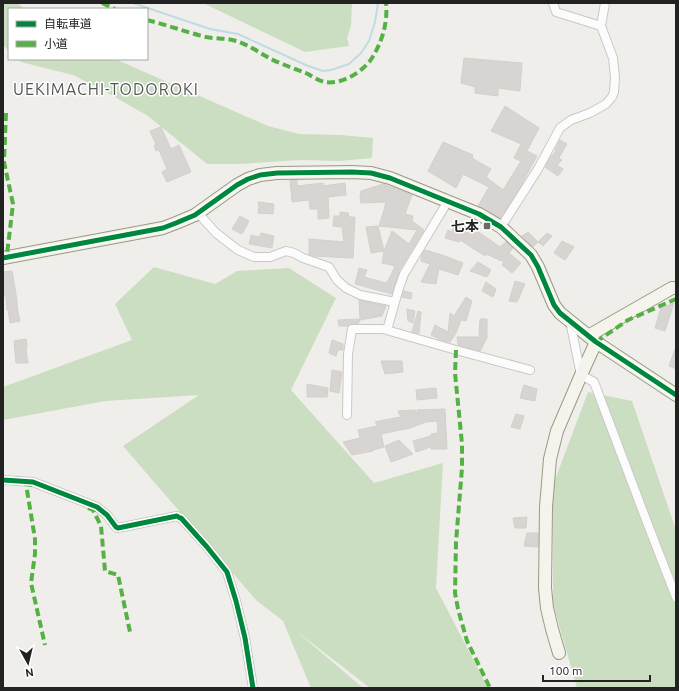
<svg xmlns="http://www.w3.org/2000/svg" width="679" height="691" font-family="Ubuntu,'Noto Sans JP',sans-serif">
	<rect width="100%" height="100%" fill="#f0eeeb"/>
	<path fill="#cbdec1" d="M 3,3 L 18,3 L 24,9 L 9,9 L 9,51 L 3,45 Z
		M 203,3 L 352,3 L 351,26 L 347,38 L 349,46 L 305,52 Z
		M 18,59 L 115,59 L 268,126 L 299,134 L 341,135 L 373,138 L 372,158 L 340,161 L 300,160 L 240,164 L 207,164 L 148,116 L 106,92 L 73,75 L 21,62 Z
		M 154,267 L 215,284 L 237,271 L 289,268 L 336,298 L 291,390 L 374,483 L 443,463 L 436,588 L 488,688 L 370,688 L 295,630 L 363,688 L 311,688 L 283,621 L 256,600 L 123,446 L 199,395 L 105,401 L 3,420 L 3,387 L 132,340 L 115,304 Z
		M 588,392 L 632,401 L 676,530 L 676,688 L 577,688 L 553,604 L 553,485 Z"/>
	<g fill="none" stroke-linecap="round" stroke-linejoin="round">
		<path stroke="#bfdbe3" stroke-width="2" d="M 133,3 L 210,29 L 238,34 L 308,66 L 323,71 L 331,70 L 349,64 L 361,53 L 369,41 L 375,22 L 378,3"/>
	</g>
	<path fill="#d7d4d2" stroke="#d3d0cc" d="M 464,58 L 522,63 L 520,91 L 498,88 L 498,96 L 475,93 L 475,87 L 461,83 Z
		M 505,106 L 539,128 L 527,151 L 537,156 L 518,191 L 500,218 L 478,206 L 489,187 L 463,174 L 456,188 L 428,171 L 443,142 L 473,155 L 472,158 L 491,169 L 486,177 L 503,190 L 521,161 L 514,158 L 521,144 L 491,131 Z
		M 161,127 L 171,149 L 179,145 L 191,172 L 167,182 L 162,172 L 167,169 L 159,150 L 156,151 L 154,146 L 156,144 L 150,131 Z
		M 560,140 L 567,144 L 559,158 L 562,160 L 557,165 L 563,169 L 558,176 L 545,167 L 550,158 L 556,151 L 555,150 Z
		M 290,180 L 297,180 L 297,186 L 323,183 L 323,186 L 345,183 L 346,195 L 328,197 L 329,218 L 318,219 L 318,209 L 310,209 L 309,200 L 292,202 Z
		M 383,184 L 412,195 L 405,214 L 413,216 L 412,221 L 424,230 L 399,271 L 392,294 L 355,284 L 359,268 L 367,270 L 364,277 L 386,283 L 390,277 L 395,266 L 382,263 L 384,251 L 392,231 L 409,244 L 417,230 L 379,226 L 384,210 L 386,202 L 361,203 L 360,197 L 361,191 Z
		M 258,202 L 274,204 L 273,214 L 258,213 L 259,207 Z
		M 340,212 L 348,213 L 349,217 L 355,217 L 353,258 L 313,256 L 309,254 L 309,239 L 344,242 L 342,227 L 333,226 L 334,216 L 340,216 Z
		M 240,216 L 249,221 L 242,234 L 232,229 Z
		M 455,224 L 469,228 L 470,226 L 500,247 L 506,242 L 513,248 L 509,253 L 521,263 L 512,273 L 502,265 L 504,262 L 486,254 L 485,256 L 460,240 L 459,242 L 445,238 L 448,230 L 452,232 Z
		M 378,226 L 384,251 L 371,253 L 366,227 Z
		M 528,232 L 538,242 L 533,247 L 522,236 Z
		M 261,233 L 274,236 L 272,248 L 249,244 L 251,235 L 260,237 Z
		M 547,233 L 552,236 L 543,246 L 538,242 Z
		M 562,241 L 574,247 L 565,260 L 554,253 Z
		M 425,250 L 442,255 L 463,263 L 458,275 L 439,269 L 436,284 L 421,282 L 430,264 L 421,261 L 422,254 Z
		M 478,262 L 491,270 L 487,277 L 470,271 Z
		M 12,271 L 16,294 L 18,312 L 20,321 L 10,323 L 8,309 L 7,310 L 6,296 L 4,296 L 3,272 Z
		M 515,281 L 525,284 L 517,302 L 509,301 Z
		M 486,282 L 496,289 L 493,297 L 482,291 Z
		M 404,291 L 412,293 L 411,299 L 402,297 Z
		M 466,297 L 472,301 L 466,321 L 461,320 L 456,333 L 450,342 L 441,340 L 431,335 L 435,325 L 448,332 L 450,313 L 454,316 Z
		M 359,300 L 386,306 L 382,316 L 360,320 L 358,324 L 352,324 L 347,326 L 339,326 L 338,320 L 360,319 Z
		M 674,303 L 665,331 L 655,328 L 661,308 Z
		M 407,309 L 415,311 L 413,323 L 408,321 Z
		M 418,311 L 421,312 L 419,333 L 416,333 L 412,332 Z
		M 480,319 L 487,319 L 487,338 L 480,351 L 458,345 L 457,337 L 479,337 Z
		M 26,339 L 27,348 L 26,349 L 28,363 L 16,363 L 14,341 Z
		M 332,340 L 343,344 L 343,350 L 338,350 L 336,356 L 329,353 Z
		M 675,349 L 676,349 L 676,369 L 669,366 Z
		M 381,361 L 402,361 L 403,372 L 385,374 Z
		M 332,370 L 342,372 L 339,393 L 330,391 Z
		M 307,384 L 328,388 L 327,397 L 307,397 Z
		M 524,385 L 537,389 L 535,401 L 520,398 Z
		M 436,388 L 437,398 L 417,400 L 416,390 Z
		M 445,409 L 447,449 L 431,449 L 431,447 L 416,452 L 413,441 L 431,436 L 431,434 L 438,433 L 437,421 L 426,422 L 410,428 L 381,434 L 384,447 L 373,450 L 373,451 L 352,455 L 343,442 L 360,438 L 358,430 L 378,426 L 375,422 L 384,420 L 401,417 L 398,411 L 415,410 L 418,415 L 417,410 Z
		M 516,414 L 524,416 L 520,429 L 511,427 Z
		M 399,440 L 413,454 L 391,462 L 385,446 Z
		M 527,517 L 526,528 L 515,528 L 513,518 Z
		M 527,533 L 538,533 L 538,547 L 524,546 Z"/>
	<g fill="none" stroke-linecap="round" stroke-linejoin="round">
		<g stroke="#c9c8c7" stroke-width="10">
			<path id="street" d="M 553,3 L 556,12 L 601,26
				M 198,213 L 216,233 L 238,250 L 254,257 L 270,257 L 286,251 L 294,253 L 303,258 L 329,267 L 337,280 L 346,288 L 360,295 L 395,302
				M 501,227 L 538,169 L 560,128 L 571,120 L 590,113 L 606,104 L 612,97 L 614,92 L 615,77 L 613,58 L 601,26 L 605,3
				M 570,321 L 581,375 L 594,382 L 645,517 L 676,597
				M 387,330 L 399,288 L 404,274 L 448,201
				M 347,415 L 348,354 L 352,329 L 383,329 L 456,350 L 530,370
				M 3,480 L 33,482 L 97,507 L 107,515 L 116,527 L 118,528 L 177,516 L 180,518 L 181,518 L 207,547 L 227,572 L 236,601 L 245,638 L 253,688"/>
		</g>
		<g stroke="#999a82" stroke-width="14">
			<path id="secondary" d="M 3,258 L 163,228 L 176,223 L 195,215 L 237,185 L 248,179 L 260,175 L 277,173 L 352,172 L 371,173 L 390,178 L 479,214 L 501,227 L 531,255 L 538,267 L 554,305 L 560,313 L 596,342 L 676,395
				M 588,336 L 672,288 L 676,288
				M 559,653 L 552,629 L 547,608 L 545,588 L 546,507 L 550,459 L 557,431 L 581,375 L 596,342"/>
		</g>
		<use href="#street" stroke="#fdfcfc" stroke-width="8"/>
		<use href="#secondary" stroke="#f4f4ed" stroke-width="12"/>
		<path stroke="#55b145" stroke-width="4" stroke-dasharray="8 4" stroke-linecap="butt" d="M 102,3 L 115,9
			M 147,20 C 167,25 186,32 206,37 C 216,39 227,38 236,41 C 249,45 260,53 271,59 C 283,65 296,69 308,74 C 313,77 319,81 325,82 C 341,85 363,72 372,58 C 382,42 388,23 386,3
			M 6,113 L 4,162 L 13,204 L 7,254
			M 596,342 L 628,320 L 676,299
			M 456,350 L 455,373 L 462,444 L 462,468 L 456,542 L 455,593 L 458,609 L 467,641 L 490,688
			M 32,485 L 26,484 L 35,539 L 35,554 L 31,583 L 45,645
			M 88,508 L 93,510 L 101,526 L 105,571 L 118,575 L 130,632"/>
		<g stroke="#fff" stroke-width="8">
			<path id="cycleway" d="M 3,258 L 163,228 L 176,223 L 195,215 L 237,185 L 248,179 L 260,175 L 277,173 L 352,172 L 371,173 L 390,178 L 479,214 L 501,227 L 531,255 L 538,267 L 554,305 L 560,313 L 596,342 L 676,395
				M 3,480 L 33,482 L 97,507 L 107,515 L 116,527 L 118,528 L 177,516 L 180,518 L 181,518 L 207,547 L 227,572 L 236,601 L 245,638 L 253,688"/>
		</g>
		<use href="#cycleway" stroke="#00873e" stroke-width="5"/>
	</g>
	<rect fill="#6a6968" stroke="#fff" stroke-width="1.5" x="483" y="222" width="8" height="8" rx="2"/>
	<g text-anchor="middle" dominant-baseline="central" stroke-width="3" stroke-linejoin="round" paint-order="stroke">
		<g font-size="14" font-weight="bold" fill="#222" stroke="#fff" text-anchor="end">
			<text x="479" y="226">七本</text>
		</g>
		<g font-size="16" letter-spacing="1" fill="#555" stroke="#fff">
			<text x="106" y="89">UEKIMACHI-TODOROKI</text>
		</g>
	</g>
	<rect width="679" height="691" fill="none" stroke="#222222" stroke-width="8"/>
	<rect x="8" y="8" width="140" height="52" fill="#ffffff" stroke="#a7a7a7"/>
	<rect x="16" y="21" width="20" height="6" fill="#00873e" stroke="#a7a7a7"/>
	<text x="44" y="28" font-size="12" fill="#222222">自転車道</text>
	<rect x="16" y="41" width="20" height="6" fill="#55b145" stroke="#a7a7a7"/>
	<text x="44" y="48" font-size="12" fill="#222222">小道</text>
	<g transform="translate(28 663) rotate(172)" stroke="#ffffff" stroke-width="3" paint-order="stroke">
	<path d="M0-3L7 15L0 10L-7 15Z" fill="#222222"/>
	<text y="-6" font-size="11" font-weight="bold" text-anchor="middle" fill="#222222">N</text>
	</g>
	<path d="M543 675v6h107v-6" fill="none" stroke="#222222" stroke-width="2"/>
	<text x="549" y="675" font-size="12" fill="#222222" stroke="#ffffff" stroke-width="3" paint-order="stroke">100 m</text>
</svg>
